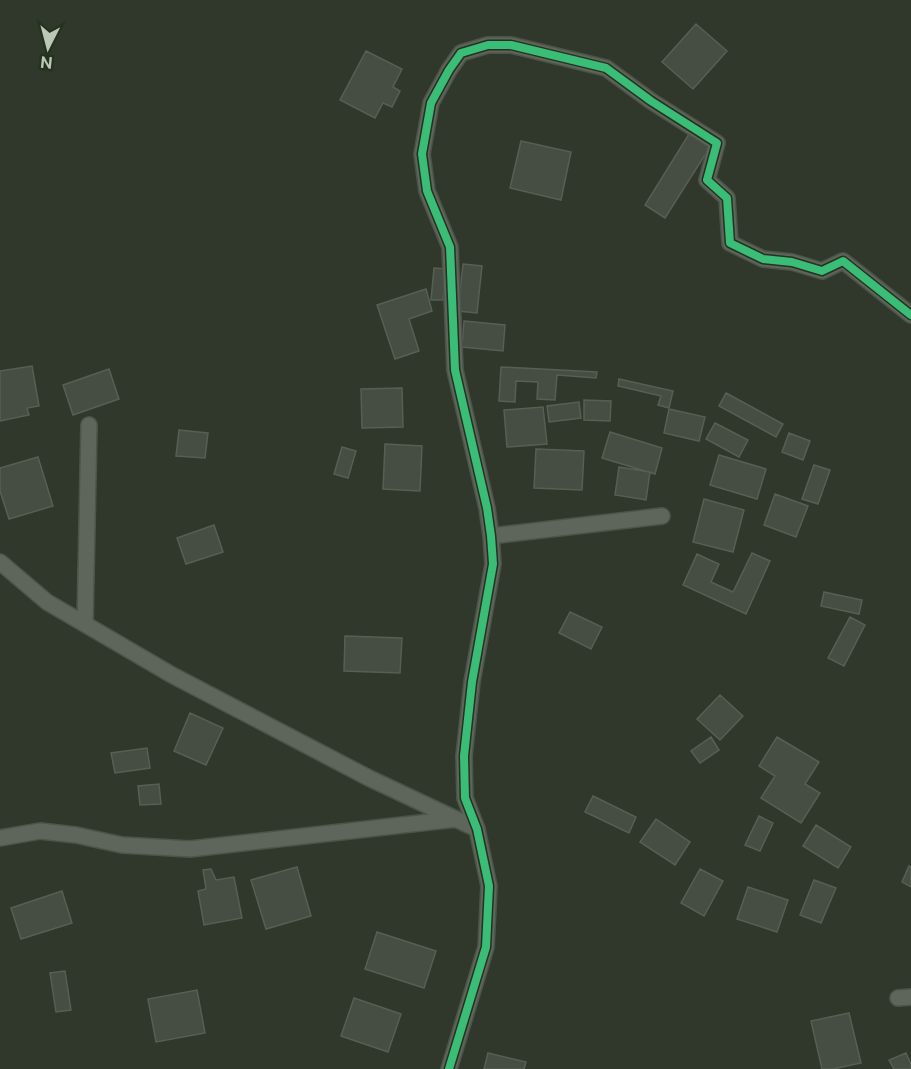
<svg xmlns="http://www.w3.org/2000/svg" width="911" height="1069" font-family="'Public Sans',sans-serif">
	<rect width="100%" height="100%" fill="#2f382b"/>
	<path fill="#464d42" stroke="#575f53" stroke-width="1.5" d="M 696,24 L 727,51 L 693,89 L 662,62 Z
		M 366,51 L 402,69 L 393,87 L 400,91 L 392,107 L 383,103 L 375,118 L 340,100 Z
		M 689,134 L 710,147 L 665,218 L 645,205 Z
		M 521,141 L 571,152 L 561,200 L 510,188 Z
		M 463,264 L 482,266 L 477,313 L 458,311 Z
		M 434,268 L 446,269 L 443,300 L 431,300 Z
		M 426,289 L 432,311 L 409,319 L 419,351 L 395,359 L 377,305 Z
		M 464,321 L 505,325 L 503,351 L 462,347 Z
		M 32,366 L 39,406 L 27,408 L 29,415 L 0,421 L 0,371 Z
		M 501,367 L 597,372 L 596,378 L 557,375 L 555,400 L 537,399 L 538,382 L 516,381 L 515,402 L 499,401 Z
		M 109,369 L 119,399 L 73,415 L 63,385 Z
		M 619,379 L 673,391 L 669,408 L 658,405 L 661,396 L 618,386 Z
		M 402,388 L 403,427 L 362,428 L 361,389 Z
		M 726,393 L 783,424 L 776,437 L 719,406 Z
		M 584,400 L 611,401 L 610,421 L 584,420 Z
		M 579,402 L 581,418 L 549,422 L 547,406 Z
		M 543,407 L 547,444 L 507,447 L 504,410 Z
		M 669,409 L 705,417 L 699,441 L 664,433 Z
		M 715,423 L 748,440 L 739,457 L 706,439 Z
		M 179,430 L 208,433 L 205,458 L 176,456 Z
		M 610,432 L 662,448 L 655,474 L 602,458 Z
		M 789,433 L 810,441 L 803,460 L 782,452 Z
		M 385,444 L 422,446 L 420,491 L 383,489 Z
		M 342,447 L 356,451 L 348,478 L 334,474 Z
		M 536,449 L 584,451 L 582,490 L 534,488 Z
		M 719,455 L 766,469 L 757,499 L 710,485 Z
		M 38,457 L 53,506 L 9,519 L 0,491 L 0,468 Z
		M 814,465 L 830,470 L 818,504 L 802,499 Z
		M 619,467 L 650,472 L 646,500 L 615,495 Z
		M 775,494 L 808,506 L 796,537 L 764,525 Z
		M 704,499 L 744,510 L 733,552 L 693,542 Z
		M 214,525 L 223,552 L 186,564 L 177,538 Z
		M 752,553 L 770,561 L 746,614 L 683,585 L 697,554 L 719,564 L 711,582 L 733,592 Z
		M 824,592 L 862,600 L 859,614 L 821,606 Z
		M 570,612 L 602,627 L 591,649 L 559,633 Z
		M 850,617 L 865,625 L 844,666 L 828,658 Z
		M 345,636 L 402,638 L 400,673 L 344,671 Z
		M 720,695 L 743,716 L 720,740 L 697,719 Z
		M 190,713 L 223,728 L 206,765 L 174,751 Z
		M 711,737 L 719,750 L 700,763 L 691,751 Z
		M 777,737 L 819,762 L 805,784 L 820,793 L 801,823 L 761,798 L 775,776 L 759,766 Z
		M 147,748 L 150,768 L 115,773 L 111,753 Z
		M 159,784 L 161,804 L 140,805 L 138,786 Z
		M 593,796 L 636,817 L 629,833 L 585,812 Z
		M 759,816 L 773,823 L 760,851 L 745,845 Z
		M 656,819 L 690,842 L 675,865 L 640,842 Z
		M 816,825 L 851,847 L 838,868 L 803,846 Z
		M 909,866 L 911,867 L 911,887 L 902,882 Z
		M 297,867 L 311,916 L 266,929 L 251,880 Z
		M 211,869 L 216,880 L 234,877 L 242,918 L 204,925 L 198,891 L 206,889 L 203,870 Z
		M 700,869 L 723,881 L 704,916 L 681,903 Z
		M 814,880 L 836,888 L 821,923 L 800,915 Z
		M 748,887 L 788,900 L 777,932 L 737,919 Z
		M 62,891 L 72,923 L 21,939 L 11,908 Z
		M 377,932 L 436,951 L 424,988 L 365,969 Z
		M 65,971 L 71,1010 L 56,1012 L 50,973 Z
		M 197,990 L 205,1033 L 156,1042 L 148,999 Z
		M 354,998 L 401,1014 L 388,1052 L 341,1036 Z
		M 849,1013 L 861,1063 L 833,1069 L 822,1069 L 811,1021 Z
		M 488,1053 L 526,1062 L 524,1069 L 484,1069 Z
		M 906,1053 L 911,1064 L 911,1069 L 894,1069 L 889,1060 Z"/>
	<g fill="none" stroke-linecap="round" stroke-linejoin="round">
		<g stroke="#4c5348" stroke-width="18">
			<path id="street" d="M 491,536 L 662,516
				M 0,562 L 47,602 L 172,675 L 369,778 L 477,829
				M 85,624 L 89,425
				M 0,838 L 40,831 L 76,835 L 122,845 L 190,849 L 456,819
				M 898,998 L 911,997
				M 449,1069 L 486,947 L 489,886 L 477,829 L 465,798 L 464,756 L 472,682 L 493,564 L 491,536 L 487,508 L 455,370 L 450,247 L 427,191 L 422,154 L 431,103 L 449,70 L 461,53 L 488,45 L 511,45 L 606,68 L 651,101 L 717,143 L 707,180 L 727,198 L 730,243 L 763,259 L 792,262 L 822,271 L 843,261 L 911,315"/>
		</g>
		<use href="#street" stroke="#5e655b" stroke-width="15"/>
		<g stroke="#25321e" stroke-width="11">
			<path id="cycleway" d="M 449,1069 L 486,947 L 489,886 L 477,829 L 465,798 L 464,756 L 472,682 L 493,564 L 491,536 L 487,508 L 455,370 L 450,247 L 427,191 L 422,154 L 431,103 L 449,70 L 461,53 L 488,45 L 511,45 L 606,68 L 651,101 L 717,143 L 707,180 L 727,198 L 730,243 L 763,259 L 792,262 L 822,271 L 843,261 L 911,315"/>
		</g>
		<use href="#cycleway" stroke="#3abd76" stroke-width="8"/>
	</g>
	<g transform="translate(48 48) rotate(186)" stroke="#25321e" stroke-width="4.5" paint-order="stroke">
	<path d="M0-4.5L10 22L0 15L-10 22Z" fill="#bbc8b5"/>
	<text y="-9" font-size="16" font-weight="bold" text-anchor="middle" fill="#bbc8b5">N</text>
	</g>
</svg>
